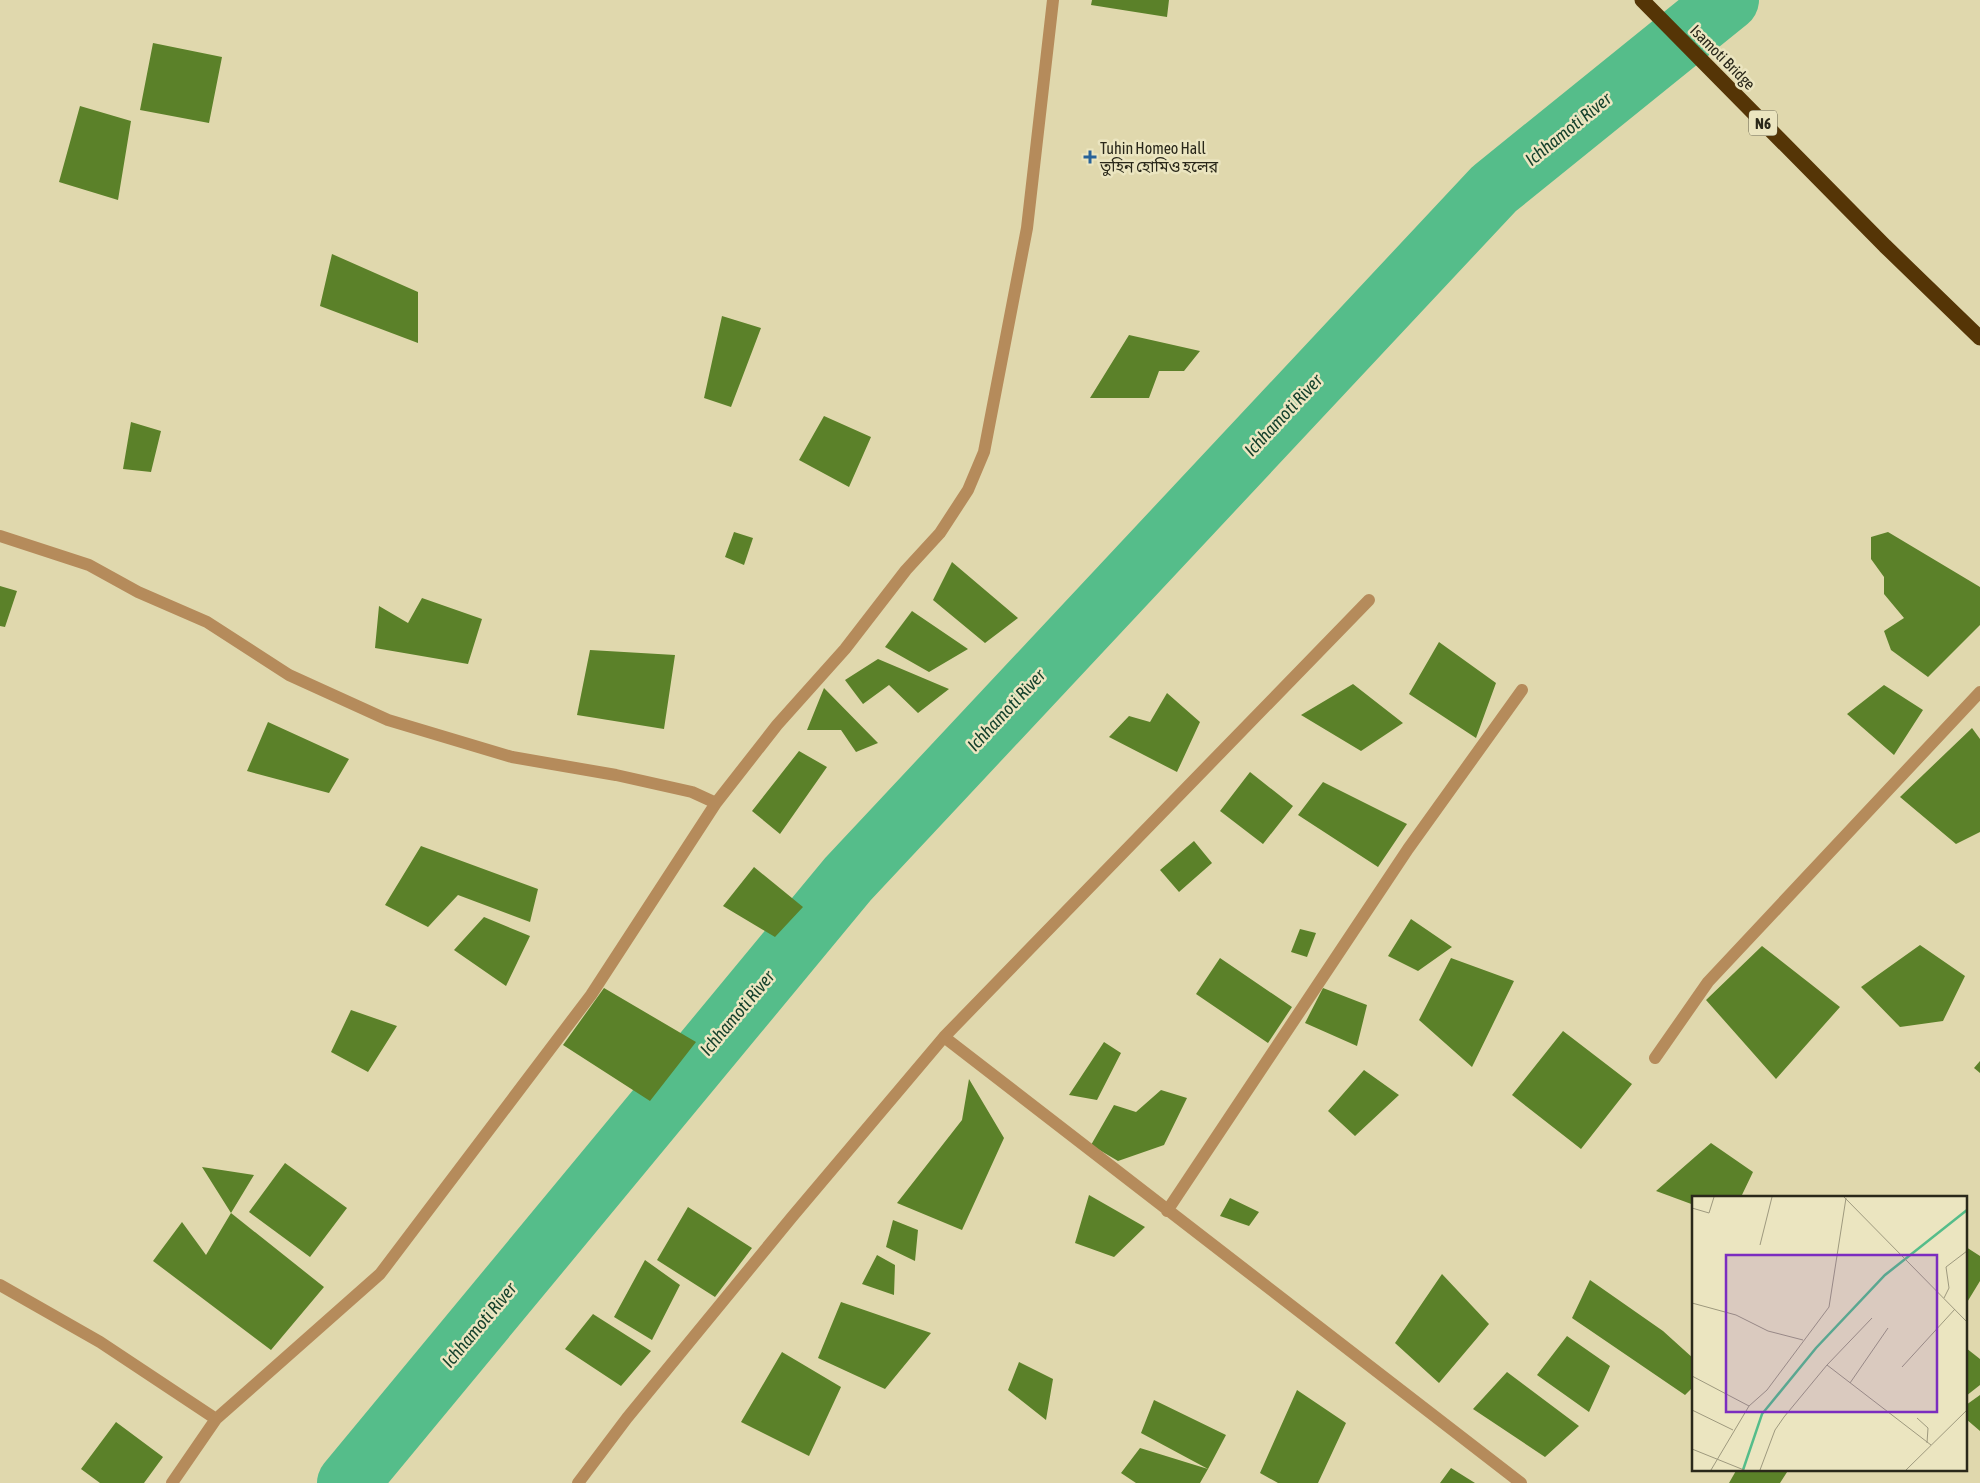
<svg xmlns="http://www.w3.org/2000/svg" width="1980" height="1483" font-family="'Asap Condensed','Noto Sans Bengali',sans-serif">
	<rect width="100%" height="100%" fill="#ebe5c0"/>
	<path fill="#e0d8ad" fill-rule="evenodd" d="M 0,0 L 1980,0 L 1980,1483 L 0,1483 ZM 1694,1197 L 1966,1197 L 1966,1469 L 1694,1469 Z"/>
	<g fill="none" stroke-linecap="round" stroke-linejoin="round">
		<path stroke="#55bd8a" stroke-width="62" d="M 348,1483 L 848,879 L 1494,189 L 1728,0"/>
	</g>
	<path fill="#5b8129" d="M 1092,0 L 1169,0 L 1167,17 L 1091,5 Z
		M 153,43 L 222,57 L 209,123 L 140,110 Z
		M 80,106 L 131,121 L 118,200 L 59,182 Z
		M 332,254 L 418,292 L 418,343 L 320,306 Z
		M 722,316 L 761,328 L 731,407 L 704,398 Z
		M 1129,335 L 1200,351 L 1184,371 L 1159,371 L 1149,398 L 1090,398 Z
		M 824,416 L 871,437 L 849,487 L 799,460 Z
		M 131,422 L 161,431 L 151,472 L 123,469 Z
		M 734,532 L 753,538 L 744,565 L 725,557 Z
		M 1888,532 L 1980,587 L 1980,625 L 1928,677 L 1891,650 L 1884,631 L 1904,618 L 1884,594 L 1884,577 L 1871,559 L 1871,537 Z
		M 952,562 L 1018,618 L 985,643 L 933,600 Z
		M 0,586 L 17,591 L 5,627 L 0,626 Z
		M 422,598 L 482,619 L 468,664 L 375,648 L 379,606 L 408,623 Z
		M 912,611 L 968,649 L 929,672 L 885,647 Z
		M 1439,642 L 1496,683 L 1476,738 L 1409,694 Z
		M 590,650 L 675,655 L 664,729 L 577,715 Z
		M 878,659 L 949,689 L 918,713 L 889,685 L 863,704 L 845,680 Z
		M 1353,684 L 1403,723 L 1361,751 L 1301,715 Z
		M 1884,685 L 1923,710 L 1894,755 L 1847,714 Z
		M 824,688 L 878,743 L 856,752 L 841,730 L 807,730 Z
		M 1167,693 L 1200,722 L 1177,772 L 1109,737 L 1129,716 L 1150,722 Z
		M 268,722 L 349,759 L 329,793 L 247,771 Z
		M 1972,728 L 1980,739 L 1980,832 L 1956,844 L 1900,797 Z
		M 799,751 L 827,767 L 780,834 L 752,811 Z
		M 1250,772 L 1293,806 L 1263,844 L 1220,811 Z
		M 1323,782 L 1407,824 L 1378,867 L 1298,815 Z
		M 1194,841 L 1212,863 L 1179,892 L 1160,870 Z
		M 421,846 L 538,889 L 530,922 L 458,895 L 428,927 L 385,905 Z
		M 754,867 L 803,907 L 775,937 L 723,906 Z
		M 484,917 L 530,936 L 506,986 L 454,950 Z
		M 1411,919 L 1452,947 L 1418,971 L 1388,956 Z
		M 1300,929 L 1316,933 L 1307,957 L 1291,952 Z
		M 1920,945 L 1965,976 L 1943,1021 L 1900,1027 L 1861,987 Z
		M 1762,946 L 1840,1007 L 1776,1079 L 1706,1000 Z
		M 1220,958 L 1292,1007 L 1268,1043 L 1196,994 Z
		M 1451,958 L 1514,981 L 1472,1067 L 1419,1020 Z
		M 604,988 L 696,1042 L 650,1101 L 563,1045 Z
		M 1323,988 L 1367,1005 L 1357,1046 L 1305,1023 Z
		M 351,1010 L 397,1026 L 368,1072 L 331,1052 Z
		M 1563,1031 L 1632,1084 L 1581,1149 L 1512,1095 Z
		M 1104,1042 L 1121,1053 L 1097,1100 L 1069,1095 Z
		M 1980,1061 L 1980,1073 L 1974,1068 Z
		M 1364,1070 L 1399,1095 L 1355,1136 L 1328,1111 Z
		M 969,1079 L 1004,1138 L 962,1230 L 897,1203 L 962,1120 Z
		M 1161,1090 L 1187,1098 L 1164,1145 L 1118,1161 L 1091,1145 L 1114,1105 L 1136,1112 Z
		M 1711,1143 L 1753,1172 L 1741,1197 L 1694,1197 L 1694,1205 L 1656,1191 Z
		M 285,1163 L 347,1208 L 310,1257 L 249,1212 Z
		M 202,1167 L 254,1175 L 231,1213 Z
		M 1089,1195 L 1145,1227 L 1114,1257 L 1075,1243 Z
		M 1230,1198 L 1259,1212 L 1249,1226 L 1220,1216 Z
		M 688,1207 L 752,1248 L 715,1297 L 657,1260 Z
		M 231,1213 L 324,1287 L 271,1350 L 153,1261 L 182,1222 L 206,1255 Z
		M 893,1220 L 918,1230 L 915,1261 L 886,1247 Z
		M 1966,1247 L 1980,1256 L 1980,1281 L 1966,1304 Z
		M 877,1255 L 895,1265 L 894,1295 L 862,1284 Z
		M 645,1260 L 680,1285 L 652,1340 L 614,1317 Z
		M 1442,1274 L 1489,1324 L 1439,1383 L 1395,1343 Z
		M 1590,1280 L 1663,1331 L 1694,1359 L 1694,1386 L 1685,1395 L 1572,1318 Z
		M 841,1302 L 931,1333 L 885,1389 L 818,1358 Z
		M 593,1314 L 651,1351 L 621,1386 L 565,1349 Z
		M 1567,1336 L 1610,1366 L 1589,1412 L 1537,1375 Z
		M 1966,1348 L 1980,1359 L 1980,1385 L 1966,1396 Z
		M 782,1352 L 841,1387 L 809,1456 L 741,1422 Z
		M 1019,1362 L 1053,1379 L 1046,1420 L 1008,1390 Z
		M 1507,1372 L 1579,1426 L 1545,1457 L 1473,1409 Z
		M 1297,1390 L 1346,1423 L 1318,1483 L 1278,1483 L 1260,1473 Z
		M 1980,1395 L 1980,1431 L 1966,1419 L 1966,1405 Z
		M 1154,1400 L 1226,1435 L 1208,1469 L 1141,1433 Z
		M 116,1422 L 163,1457 L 144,1483 L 100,1483 L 81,1469 Z
		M 1140,1448 L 1208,1469 L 1200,1483 L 1136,1483 L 1121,1473 Z
		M 1451,1468 L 1475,1483 L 1440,1483 Z
		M 1737,1469 L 1789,1469 L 1780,1483 L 1729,1483 Z"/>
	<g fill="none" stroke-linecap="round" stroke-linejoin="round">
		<path stroke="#b58b5b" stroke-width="12" d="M 0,536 L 89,565 L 138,592 L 207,622 L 289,675 L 388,720 L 512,757 L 616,775 L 692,792 L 716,803
			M 944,1037 L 1521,1483
			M 1655,1058 L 1708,982 L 1980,692
			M 1167,1211 L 1408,849 L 1522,690
			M 0,1285 L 100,1342 L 216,1419
			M 172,1483 L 216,1419 L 380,1274 L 591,995 L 716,803 L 777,725 L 845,649 L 906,570 L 940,533 L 968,490 L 984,452 L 1027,228 L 1053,0
			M 578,1483 L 627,1418 L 792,1217 L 944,1037 L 1369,600"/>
		<path stroke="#553506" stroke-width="15" d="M 1642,0 L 1885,246 L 1980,338"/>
	</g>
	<path fill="#276299" stroke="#ebe5c0" stroke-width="2" d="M1087.5 149.5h5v5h5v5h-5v5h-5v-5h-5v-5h5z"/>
	<g text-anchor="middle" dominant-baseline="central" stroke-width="5" stroke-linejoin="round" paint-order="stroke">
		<rect fill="#ebe5c0" stroke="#64614c" stroke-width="1" x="1749" y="110.5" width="28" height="25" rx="4"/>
		<g font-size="15" font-weight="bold" fill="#2a281a">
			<text x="1763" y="123">N6</text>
		</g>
		<g font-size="16" fill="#2a281a" stroke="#ebe5c0">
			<text transform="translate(1723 57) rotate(45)">Isamoti Bridge</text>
		</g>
		<g font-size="16" fill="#2a281a" stroke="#ebe5c0" text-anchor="start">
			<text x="1100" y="148">Tuhin Homeo Hall<tspan x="1100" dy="18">তুহিন হোমিও হলের</tspan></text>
		</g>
		<g font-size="18" font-style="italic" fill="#15412c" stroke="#ebe5c0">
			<text transform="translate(1568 129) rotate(-39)">Ichhamoti River</text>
			<text transform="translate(1283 415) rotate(-47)">Ichhamoti River</text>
			<text transform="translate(1006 710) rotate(-47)">Ichhamoti River</text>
			<text transform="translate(737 1013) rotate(-50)">Ichhamoti River</text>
			<text transform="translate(479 1325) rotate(-50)">Ichhamoti River</text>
		</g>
	</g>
	<g transform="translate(1692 1196)">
		<rect width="275" height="275" fill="#ebe5c0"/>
		<path fill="none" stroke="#55bd8a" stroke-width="2.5" d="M 51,274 L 70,218 L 124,152 L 193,79 L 275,14"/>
		<path fill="none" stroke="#9e997e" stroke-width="1" d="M 152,1 L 275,126M 0,12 L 17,17 L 22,1M 68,49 L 80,1M 252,102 L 257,92 L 254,71 L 275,55M 0,107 L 44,119 L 76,135 L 111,144M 135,169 L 239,249M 210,171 L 263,113M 0,180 L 57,210M 158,187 L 196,132M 0,214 L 41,234M 225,222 L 236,232 L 235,247M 0,253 L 52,274M 19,274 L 57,210 L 75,194 L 137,111 L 154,2M 68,274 L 83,234 L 92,221 L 135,169 L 180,122M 214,274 L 275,214"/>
		<path fill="#7b2cbf" fill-opacity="0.15" stroke="#7b2cbf" stroke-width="2.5" d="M 34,59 L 245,59 L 245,216 L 34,216 Z"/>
		<rect width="275" height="275" fill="none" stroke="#2a281a" stroke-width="2.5"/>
	</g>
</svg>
